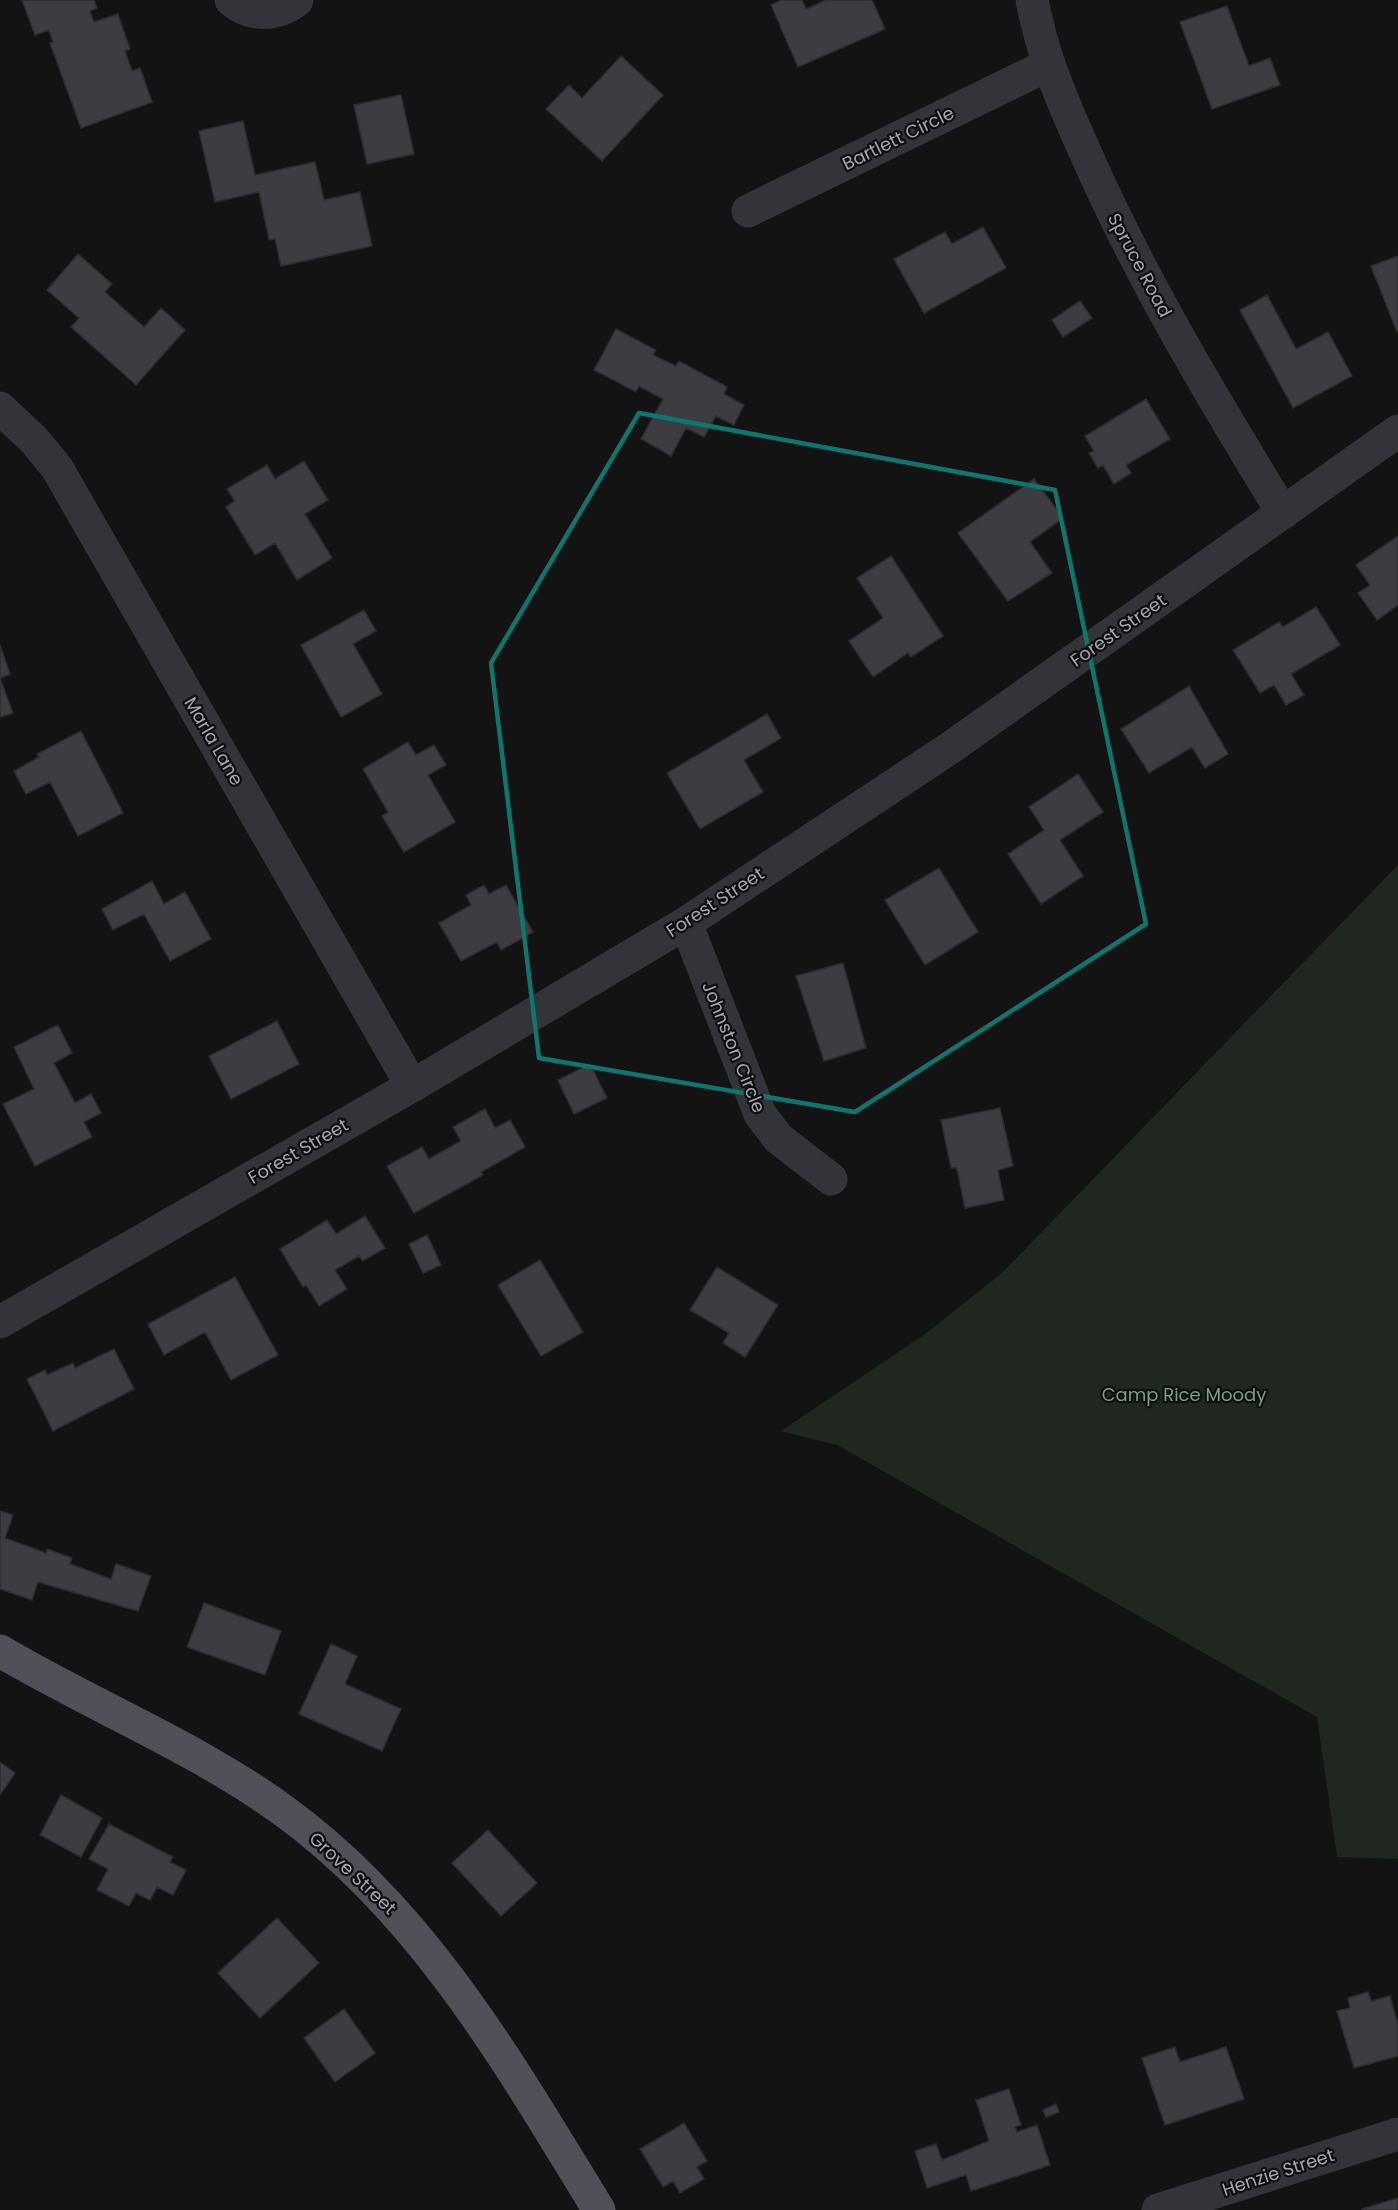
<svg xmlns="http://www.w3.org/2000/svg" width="1398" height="2210" font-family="Poppins,sans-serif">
	<rect width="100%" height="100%" fill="#131314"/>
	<path fill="#1f2720" d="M 1398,865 L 1398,1859 L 1337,1857 L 1317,1717 L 837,1445 L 781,1431 L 925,1334 L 1001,1274 Z"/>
	<path fill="#3d3c41" stroke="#2d2c30" stroke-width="1.5" d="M 22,0 L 94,0 L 97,8 L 90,11 L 94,22 L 118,14 L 130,49 L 125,51 L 132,71 L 140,68 L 152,102 L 81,128 L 50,43 L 53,42 L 49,30 L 35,35 Z
		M 782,0 L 802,0 L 806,9 L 826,0 L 872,0 L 885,29 L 798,67 L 771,5 Z
		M 1227,6 L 1249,66 L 1270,58 L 1280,85 L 1212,109 L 1180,22 Z
		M 621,56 L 663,95 L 602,161 L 546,109 L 569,85 L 582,98 Z
		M 401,95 L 414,154 L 367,164 L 354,105 Z
		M 243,121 L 255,175 L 315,162 L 324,200 L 360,192 L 372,246 L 281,266 L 275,239 L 269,240 L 259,192 L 215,202 L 199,131 Z
		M 983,227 L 1006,268 L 924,313 L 894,259 L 945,232 L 952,244 Z
		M 78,254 L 112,284 L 105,292 L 144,327 L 161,308 L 185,330 L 136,385 L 71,327 L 79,318 L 47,290 Z
		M 1398,256 L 1398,331 L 1397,332 L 1371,266 Z
		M 1267,295 L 1296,349 L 1328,332 L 1352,376 L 1293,408 L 1240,310 Z
		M 1080,301 L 1092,318 L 1063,337 L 1052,320 Z
		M 616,329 L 656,350 L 653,355 L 676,366 L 679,361 L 727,387 L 724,394 L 744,405 L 734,425 L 716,416 L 704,437 L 686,428 L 671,456 L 641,439 L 663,399 L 639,386 L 636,392 L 594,370 Z
		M 1146,399 L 1170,439 L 1126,465 L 1131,473 L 1114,484 L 1103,465 L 1098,468 L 1089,453 L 1094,451 L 1085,436 Z
		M 304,461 L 328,500 L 305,514 L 332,558 L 297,580 L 275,543 L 255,555 L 226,507 L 235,501 L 227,489 L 267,465 L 275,479 Z
		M 1034,479 L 1063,518 L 1030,542 L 1052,573 L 1008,601 L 958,533 Z
		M 1398,536 L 1398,605 L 1377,620 L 1358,593 L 1370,585 L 1356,565 Z
		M 891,556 L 943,636 L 911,657 L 908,653 L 873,677 L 849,641 L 883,618 L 857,578 Z
		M 1316,607 L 1340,645 L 1291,674 L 1304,695 L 1286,705 L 1274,685 L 1260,693 L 1233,650 L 1279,622 L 1283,627 Z
		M 364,610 L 376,631 L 353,644 L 382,694 L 341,717 L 301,645 Z
		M 0,645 L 10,674 L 0,678 L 13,713 L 0,717 Z
		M 1189,686 L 1228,754 L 1205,768 L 1192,747 L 1149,773 L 1121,729 Z
		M 767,714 L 781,738 L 744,760 L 763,792 L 700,829 L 667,773 Z
		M 81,731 L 123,813 L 78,836 L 50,782 L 26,794 L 14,771 L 39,757 L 37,754 Z
		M 408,742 L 416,755 L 434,745 L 446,765 L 428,775 L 455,822 L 404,852 L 382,816 L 388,812 L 363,769 Z
		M 1078,774 L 1103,812 L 1060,840 L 1083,876 L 1041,904 L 1008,854 L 1044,830 L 1029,807 Z
		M 939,868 L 978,932 L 925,965 L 885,900 Z
		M 152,881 L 164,904 L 185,892 L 211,939 L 170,961 L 144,914 L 113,930 L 102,909 Z
		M 484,885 L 489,894 L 506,885 L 533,932 L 501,950 L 497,942 L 461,961 L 439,923 L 471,905 L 466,895 Z
		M 843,963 L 866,1048 L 824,1061 L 796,976 Z
		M 277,1021 L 299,1064 L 231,1099 L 209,1056 Z
		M 58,1025 L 72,1053 L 54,1063 L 75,1103 L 91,1094 L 101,1113 L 84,1122 L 92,1137 L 35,1166 L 3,1104 L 34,1089 L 14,1047 Z
		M 590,1064 L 607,1098 L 574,1114 L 558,1080 Z
		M 1000,1108 L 1013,1166 L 998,1170 L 1004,1200 L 965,1208 L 957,1168 L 951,1168 L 941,1120 Z
		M 485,1109 L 495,1128 L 510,1120 L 525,1147 L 481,1172 L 483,1175 L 414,1213 L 387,1166 L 422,1147 L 429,1159 L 461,1141 L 453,1127 Z
		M 365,1216 L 385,1248 L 363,1261 L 359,1256 L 335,1270 L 347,1289 L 319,1306 L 306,1285 L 303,1287 L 280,1249 L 327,1220 L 336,1234 Z
		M 427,1235 L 441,1265 L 423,1273 L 409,1244 Z
		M 540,1260 L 583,1332 L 541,1356 L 498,1285 Z
		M 717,1267 L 778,1305 L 745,1357 L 723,1343 L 729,1333 L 690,1310 Z
		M 235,1277 L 278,1355 L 231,1380 L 205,1332 L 164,1355 L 148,1324 Z
		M 114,1349 L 134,1389 L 53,1431 L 27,1379 L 45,1370 L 47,1375 L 73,1363 L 75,1368 Z
		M 0,1511 L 13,1515 L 5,1538 L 46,1553 L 47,1549 L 72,1558 L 70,1564 L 111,1579 L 116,1564 L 151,1576 L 138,1611 L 38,1582 L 32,1600 L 0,1589 Z
		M 204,1603 L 281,1631 L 265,1675 L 187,1647 Z
		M 331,1644 L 357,1656 L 345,1684 L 401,1709 L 382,1751 L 299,1714 Z
		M 0,1762 L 15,1773 L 0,1795 Z
		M 61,1795 L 102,1818 L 81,1857 L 40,1835 Z
		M 109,1824 L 173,1857 L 170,1862 L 186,1870 L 173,1895 L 157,1887 L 150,1900 L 136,1893 L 129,1906 L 97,1890 L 108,1869 L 89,1859 Z
		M 488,1830 L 537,1883 L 501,1916 L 452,1863 Z
		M 277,1918 L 319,1963 L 260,2018 L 218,1973 Z
		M 1368,1992 L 1371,2001 L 1390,1996 L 1398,2025 L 1398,2056 L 1354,2068 L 1337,2011 L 1350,2008 L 1348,1998 Z
		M 344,2009 L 375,2053 L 335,2082 L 304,2038 Z
		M 1175,2047 L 1180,2062 L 1226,2047 L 1244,2099 L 1165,2125 L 1142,2058 Z
		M 1009,2089 L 1021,2125 L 1015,2127 L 1017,2132 L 1037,2125 L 1050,2165 L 971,2191 L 966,2175 L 927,2188 L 915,2151 L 936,2144 L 942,2160 L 989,2141 L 976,2100 Z
		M 1056,2104 L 1059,2112 L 1046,2117 L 1043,2110 Z
		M 684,2123 L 707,2161 L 697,2167 L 704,2179 L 680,2193 L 673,2181 L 663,2187 L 640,2149 Z
		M 1398,2198 L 1398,2210 L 1362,2210 L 1362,2209 Z"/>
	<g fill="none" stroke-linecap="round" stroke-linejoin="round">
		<path stroke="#333439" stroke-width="33" d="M 231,0 C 250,17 277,16 297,0
			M 1032,0 C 1042,55 1063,103 1086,154 C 1141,279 1212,397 1283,513
			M 748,211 L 1048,65
			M 0,408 L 34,440 L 57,468 L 412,1086
			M 686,923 L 760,1114 L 778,1138 L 831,1179
			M 0,1322 L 412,1086 L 686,923 L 950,748 L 1398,431
			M 1158,2210 L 1398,2134"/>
		<path stroke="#4f5058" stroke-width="33" d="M 0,1651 C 93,1706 196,1747 284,1811 C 424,1913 510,2065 599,2210"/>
	</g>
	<path fill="none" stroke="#0f766e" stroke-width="4.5" stroke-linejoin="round" d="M 639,413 L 1055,490 L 1146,924 L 855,1112 L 539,1058 L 491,663 Z"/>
	<g text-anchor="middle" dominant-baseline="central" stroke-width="4.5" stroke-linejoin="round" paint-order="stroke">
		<g font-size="18" fill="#a4a7b5" stroke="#0e0e0f">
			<text transform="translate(898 138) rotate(-26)">Bartlett Circle</text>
			<text transform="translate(1140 265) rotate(62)">Spruce Road</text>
			<text transform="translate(1118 630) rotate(-35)">Forest Street</text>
			<text transform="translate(214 741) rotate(60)">Marla Lane</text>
			<text transform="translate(715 902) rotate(-33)">Forest Street</text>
			<text transform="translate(734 1047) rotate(68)">Johnston Circle</text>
			<text transform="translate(298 1151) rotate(-30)">Forest Street</text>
			<text transform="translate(353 1873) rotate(43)">Grove Street</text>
			<text transform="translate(1278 2172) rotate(-18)">Henzie Street</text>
		</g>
		<g font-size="18" fill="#7aa180" stroke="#0e0e0f">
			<text x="1184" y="1394">Camp Rice Moody</text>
		</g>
	</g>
</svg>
